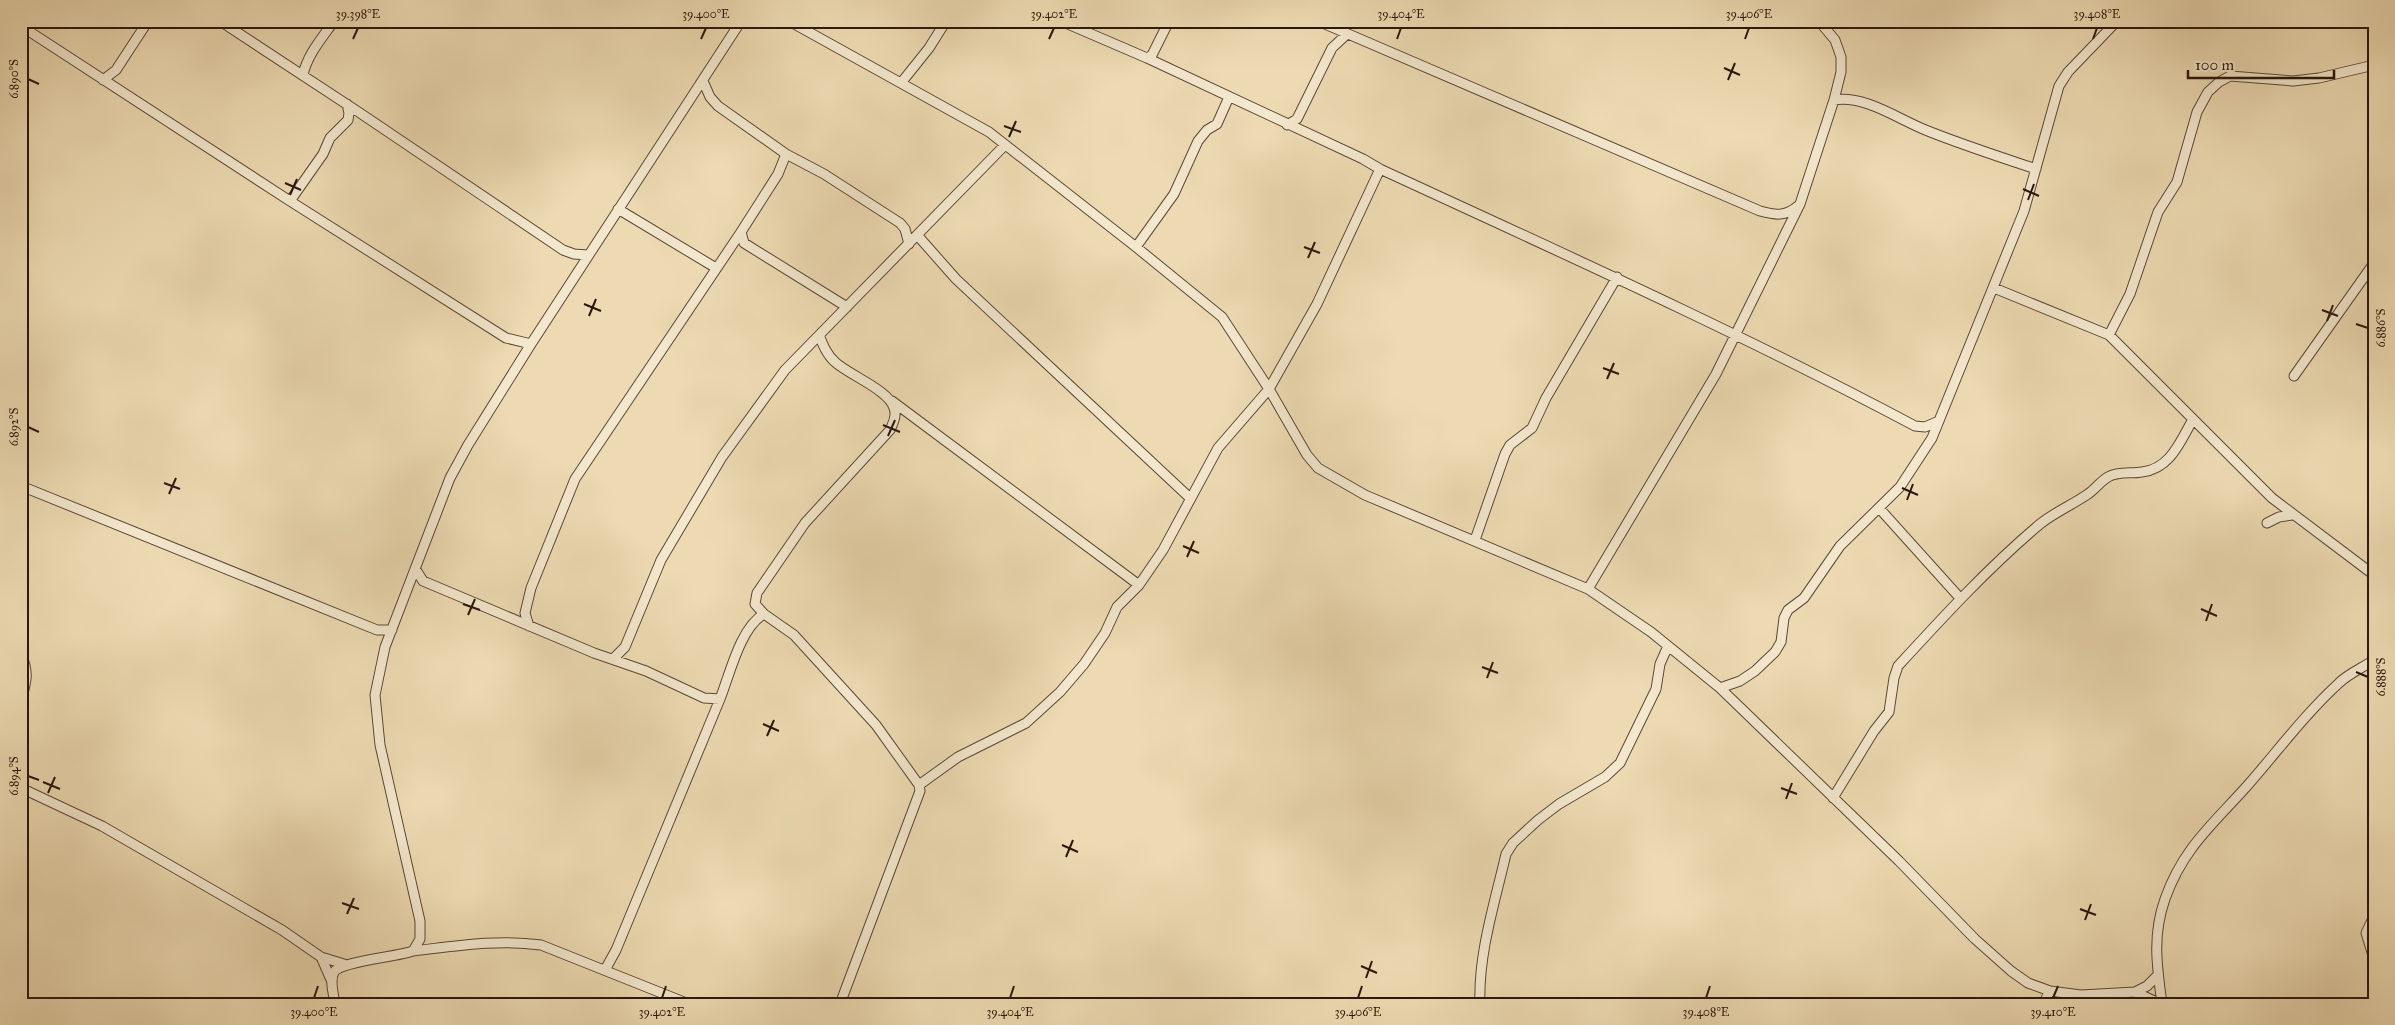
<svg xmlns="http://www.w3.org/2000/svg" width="2395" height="1025" font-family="'IM FELL Great Primer',serif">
	<rect width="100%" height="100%" fill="#eddab2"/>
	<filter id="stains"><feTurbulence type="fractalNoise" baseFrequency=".004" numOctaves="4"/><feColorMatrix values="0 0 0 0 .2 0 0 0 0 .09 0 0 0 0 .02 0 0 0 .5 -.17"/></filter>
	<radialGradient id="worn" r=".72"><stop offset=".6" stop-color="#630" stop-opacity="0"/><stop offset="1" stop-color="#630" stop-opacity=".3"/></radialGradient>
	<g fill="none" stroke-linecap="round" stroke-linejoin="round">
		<g stroke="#5b4836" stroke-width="11">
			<path id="minor" d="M 220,21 L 360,113 L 563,250 L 574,254 L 588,255
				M 789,21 L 989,132 L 1136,247 L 1222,317 L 1269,389 L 1307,455 L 1318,468 L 1365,495 L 1588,589 L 1651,632 L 1720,688 L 1899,861 L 1975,939 L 2011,971 L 2028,983 L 2050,991 L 2081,995 L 2135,992 L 2161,1004
				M 1061,21 L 1147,58 L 1363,159 L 1380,169 C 1560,252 1740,333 1915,426 L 1925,427 L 1939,421
				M 1318,21 L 1760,211 C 1775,215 1785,217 1798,206
				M 21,26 L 290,201 L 506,338 L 531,344
				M 1147,58 L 1152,55 L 1169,21
				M 303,75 C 307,55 322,38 334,21
				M 103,80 L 116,70 L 148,21
				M 703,81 L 710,97 L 718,106 L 786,154 L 824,174 L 900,223 L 905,229 L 909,244
				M 901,83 L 929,48 L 946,21
				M 1834,100 C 1866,95 1899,120 1928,131 C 1963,145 2000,157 2036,169
				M 1287,125 L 1297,119 L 1332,48 L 1347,34
				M 786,154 L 778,174 L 741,232 L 744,243 L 847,307
				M 290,201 L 323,154 L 330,138 L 348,120 L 349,113 L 347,104
				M 618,209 L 716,268
				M 918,236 L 956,279 L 1190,498
				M 1136,247 L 1174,194 L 1198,141 L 1207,130 L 1217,124 L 1229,97
				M 1994,288 L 2109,335 L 2272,498 L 2374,575
				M 819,335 C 823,345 827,355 835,362 C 849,375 889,390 894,408 C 897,416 893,423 890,430 L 805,523 L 757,593 L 755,604 L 764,614 L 794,635 L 876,725 L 919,785 L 920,791 L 840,1004
				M 2109,335 L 2130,294 L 2158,212 L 2177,182 L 2197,112 L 2208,92 L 2219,82 L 2230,76 L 2293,81 L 2319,78 L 2374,65
				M 2294,376 L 2374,263
				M 892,401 L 1139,585
				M 21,486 L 377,630 L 392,630
				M 1879,508 L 1960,598
				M 2267,523 L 2279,517 L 2292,515
				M 1475,540 L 1505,454 L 1510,445 L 1532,428 L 1546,398 L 1617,277
				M 416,570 L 423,581 L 594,653 L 646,671 L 704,698 L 720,699 C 730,674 740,628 764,614
				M 1588,589 L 1716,374 L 1800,204 L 1834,100 L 1841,72 L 1841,57 L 1835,40 L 1819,21
				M 529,626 L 525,613 L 531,588 L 575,479 L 741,232
				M 21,653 C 29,673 27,680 21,701
				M 613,659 L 625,647 L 661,560 L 722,457 L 785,370 L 1004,146
				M 1720,688 L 1740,681 L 1755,671 L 1775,652 L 1781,642 L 1784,618 L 1788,610 L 1804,598 L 1840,546 L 1900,487 L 1932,438 L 2024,211 L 2059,86 L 2068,72 L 2117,21
				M 919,785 L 958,757 L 1026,723 L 1060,692 L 1084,664 L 1105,633 L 1117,607 L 1139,585 L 1163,550 L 1218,448 L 1269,389 L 1317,304 L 1380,169
				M 21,788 L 102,826 L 282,930 L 321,957 L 344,964
				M 1833,798 L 1874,731 L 1889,712 L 1894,678 L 1898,666 C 1943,617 1989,567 2040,524 C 2055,512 2072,505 2088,494 C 2095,489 2101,481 2108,477 C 2119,471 2130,474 2142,472 C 2170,469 2180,442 2192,421
				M 2374,916 L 2366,933 L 2374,959
				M 413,951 C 456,946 498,939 541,945 L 689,1004
				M 321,957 L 332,982
				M 605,970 L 616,950 L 720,699
				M 2135,992 L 2147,986 L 2158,975
				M 335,1004 C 334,995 329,981 334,972 C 341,961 397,957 413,951 L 420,939 L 420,921 L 380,745 L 375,695 L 385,647 L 450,478 L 468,445 L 531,344 L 741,21
				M 1480,1004 C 1478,954 1495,902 1506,854 L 1513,843 L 1538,820 L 1559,804 L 1605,777 L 1620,763 L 1656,689 L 1660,664 L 1668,646
				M 2043,1004 L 2050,991
				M 2162,1004 C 2157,966 2152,936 2165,899 C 2183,848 2213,824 2247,786 C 2277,752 2305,714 2339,683 C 2348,674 2362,668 2374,660"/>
		</g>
		<use href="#minor" stroke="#f3e7cd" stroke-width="9"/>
	</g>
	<path fill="none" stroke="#2a170d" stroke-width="2" d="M 353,39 L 358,28M 701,39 L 706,28M 1049,39 L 1054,28M 1397,39 L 1401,28M 1745,39 L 1749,28M 2093,39 L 2097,28M 1724,68 L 1740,75M 28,79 L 39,84M 1728,80 L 1735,63M 1004,126 L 1021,132M 1009,137 L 1016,121M 285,183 L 301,190M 2023,189 L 2039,196M 290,195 L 297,179M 2028,200 L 2034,184M 1304,247 L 1320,253M 1308,258 L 1315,242M 584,304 L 601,311M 2322,310 L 2338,316M 589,316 L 596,299M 2327,321 L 2333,305M 2356,324 L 2368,328M 1603,368 L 1619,374M 1607,379 L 1614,363M 883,425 L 900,432M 28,427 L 39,432M 888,436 L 895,420M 164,483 L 180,489M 1902,488 L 1918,495M 169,494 L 176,478M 1907,500 L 1913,484M 1183,546 L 1199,553M 1187,557 L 1194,541M 463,604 L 480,610M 2201,609 L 2217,616M 468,615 L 475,599M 2206,621 L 2212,604M 1482,667 L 1498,673M 2356,672 L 2368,677M 1487,678 L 1493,662M 763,724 L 779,731M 767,736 L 774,720M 28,776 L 39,780M 43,782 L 60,789M 1781,788 L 1797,794M 48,793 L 55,777M 1786,799 L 1792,783M 1062,845 L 1078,852M 1066,857 L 1073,840M 342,903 L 359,909M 2080,909 L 2096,915M 347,914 L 354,898M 2085,920 L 2091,904M 1361,966 L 1377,973M 1366,978 L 1372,961M 314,998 L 318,986M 662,998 L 666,986M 1010,998 L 1014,986M 1358,998 L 1362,986M 1706,998 L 1710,986M 2053,998 L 2058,986"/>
	<rect width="2395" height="1025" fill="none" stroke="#eddab2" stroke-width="55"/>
	<path d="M2188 70v8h146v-8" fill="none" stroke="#2a170d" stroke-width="2.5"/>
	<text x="2195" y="70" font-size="15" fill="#2a170d" stroke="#f3e7cd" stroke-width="4" paint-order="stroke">100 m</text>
	<rect x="28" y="28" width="2340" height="970" fill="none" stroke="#2a170d" stroke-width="2"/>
	<g font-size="12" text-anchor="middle" fill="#2a170d">
		<text x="358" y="18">39.398°E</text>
		<text x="706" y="18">39.400°E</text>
		<text x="1054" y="18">39.402°E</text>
		<text x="1401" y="18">39.404°E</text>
		<text x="1749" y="18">39.406°E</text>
		<text x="2097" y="18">39.408°E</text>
		<text transform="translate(14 79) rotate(-90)" y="4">6.890°S</text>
		<text transform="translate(2381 328) rotate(-90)" y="4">6.886°S</text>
		<text transform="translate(14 427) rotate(-90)" y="4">6.892°S</text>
		<text transform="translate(2381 677) rotate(-90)" y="4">6.888°S</text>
		<text transform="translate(14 776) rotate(-90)" y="4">6.894°S</text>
		<text x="314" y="1016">39.400°E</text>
		<text x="662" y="1016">39.402°E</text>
		<text x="1010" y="1016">39.404°E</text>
		<text x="1358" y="1016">39.406°E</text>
		<text x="1706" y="1016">39.408°E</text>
		<text x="2053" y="1016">39.410°E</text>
	</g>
	<rect width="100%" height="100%" filter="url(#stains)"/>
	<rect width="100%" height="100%" fill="url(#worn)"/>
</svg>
